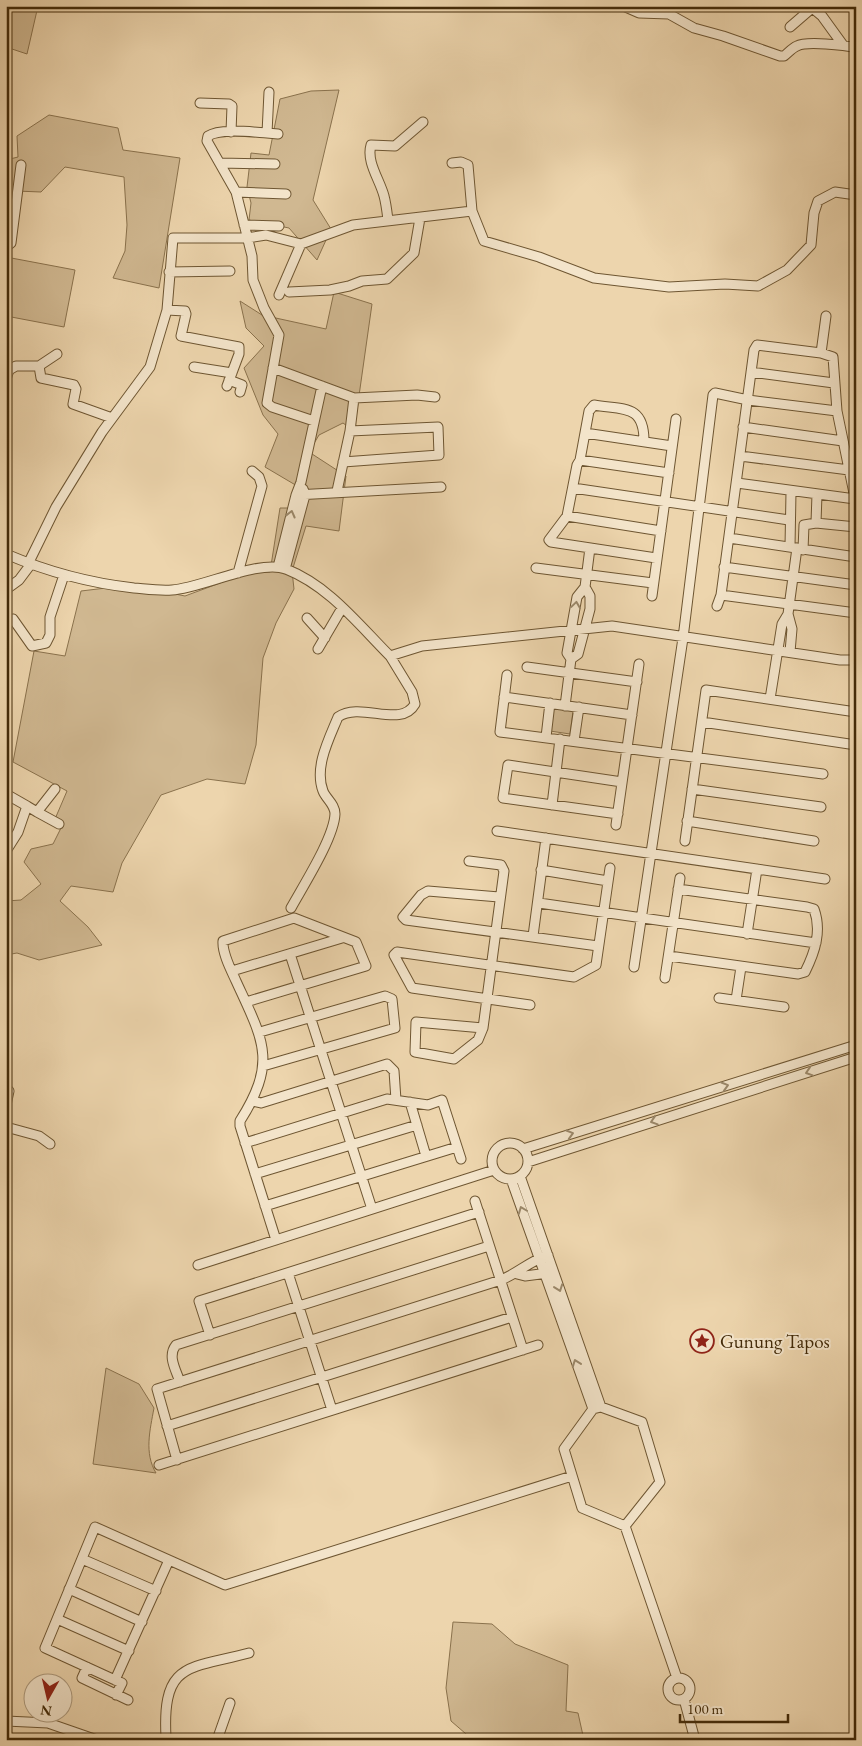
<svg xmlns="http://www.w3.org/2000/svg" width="862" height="1746" font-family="'EB Garamond',serif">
	<rect width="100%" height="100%" fill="#edd5ad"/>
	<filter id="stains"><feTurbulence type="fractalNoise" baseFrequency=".004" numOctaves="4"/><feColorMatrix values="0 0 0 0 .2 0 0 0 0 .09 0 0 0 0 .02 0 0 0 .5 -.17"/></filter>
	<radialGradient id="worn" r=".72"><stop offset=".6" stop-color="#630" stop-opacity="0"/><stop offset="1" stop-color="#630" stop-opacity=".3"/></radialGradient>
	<path fill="#d0b891" stroke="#8a724d" d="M 6,6 L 38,6 L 27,54 L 6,47 Z
		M 339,90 L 313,200 L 331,229 L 317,260 L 289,228 L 249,220 L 251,203 L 247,187 L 251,153 L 269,155 L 280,99 L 311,91 Z
		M 49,115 L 118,128 L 123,150 L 180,158 L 159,288 L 113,278 L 125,251 L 127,225 L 124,177 L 65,167 L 41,192 L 16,191 L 11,203 L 6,201 L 6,160 L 18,157 L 17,136 Z
		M 6,257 L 75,270 L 64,327 L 6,316 Z
		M 334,292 L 372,304 L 354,431 L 343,423 L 319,435 L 309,452 L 346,476 L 339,531 L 306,526 L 292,571 L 294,589 L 276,623 L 263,658 L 256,745 L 245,784 L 207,779 L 161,795 L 122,863 L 113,892 L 71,886 L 60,901 L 88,927 L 102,945 L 39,960 L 17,953 L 6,955 L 6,901 L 21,900 L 41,884 L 24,862 L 31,849 L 53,844 L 62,826 L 55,819 L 67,791 L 13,762 L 34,651 L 65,656 L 81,591 L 131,585 L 185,596 L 247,573 L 270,572 L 280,508 L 302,508 L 309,493 L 265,467 L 278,434 L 263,415 L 244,368 L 264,346 L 246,328 L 240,301 L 262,315 L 326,329 Z
		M 553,708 L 573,711 L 570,734 L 550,731 Z
		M 106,1368 L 139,1384 L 154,1408 C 150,1430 144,1453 156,1473 L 93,1464 Z
		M 453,1622 L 492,1624 L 515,1644 L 568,1665 L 566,1711 L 578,1713 L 584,1740 L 473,1740 L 451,1721 L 446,1688 Z"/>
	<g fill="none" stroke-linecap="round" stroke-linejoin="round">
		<g stroke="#6e5632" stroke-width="11">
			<path id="minor" d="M 623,6 L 639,13 L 669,14 L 694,28 L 723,36 L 780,56 L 784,56 C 788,53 792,48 797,46 C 806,41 845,45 856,48
				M 810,6 L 822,16 L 843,45
				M 790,27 L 812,8
				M 269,92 L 267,133 L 278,134
				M 200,103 L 229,104 L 232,106 L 231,132
				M 267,133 C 252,132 220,128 208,136 L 207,141 L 236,192 L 252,256 L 253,280 L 264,308 L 279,335 L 267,403 L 272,407 L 314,421
				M 220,163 L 275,164
				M 452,163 L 461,162 L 468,165 L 472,211
				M 236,192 L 286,194
				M 388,220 C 387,212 386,203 384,196 C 380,180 366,162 371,145 L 395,146 L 423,122
				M 244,225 L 279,226
				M 6,247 L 11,243 L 21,165
				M 169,272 L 230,271
				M 289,292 L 330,290 L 349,286 L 362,281 L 387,279 L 414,253 L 420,218
				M 279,295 L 301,244
				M 167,310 L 185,311 L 186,314 L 181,336 L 239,347 L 239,354 L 227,386
				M 821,353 L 826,316
				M 57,354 L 39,366 L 41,378 L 74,385 L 76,389 L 73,404 L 112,418
				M 194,367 L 232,373
				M 273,368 L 354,398
				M 751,372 L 834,383
				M 7,376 L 9,370 L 16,366 L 39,366
				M 229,380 L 242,385 L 240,392
				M 743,427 L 843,441
				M 585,433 L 672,446
				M 740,456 L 849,470
				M 580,460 L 589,411 L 594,405 C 623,410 644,404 644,441
				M 343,462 L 439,455 L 438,427 L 350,431
				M 737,483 L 855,499
				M 573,488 L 789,520
				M 337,491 L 350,431 L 354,398 L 417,395 L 435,397
				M 296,495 L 441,487
				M 567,516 L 577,465 L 580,460 L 669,473
				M 816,523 L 856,527
				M 729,538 L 856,557
				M 790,547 L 791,492
				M 803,550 L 804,525 L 816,523 L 817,494
				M 6,554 C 48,572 89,583 134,588 C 146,589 159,591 172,590 C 202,588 259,559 286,569 C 329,586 358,624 390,656 L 422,646 L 612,626 L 840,660 L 856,660
				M 656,558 L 551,542 L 549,540 L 567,516 L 661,531
				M 28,564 L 56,507 L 102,432 L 150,367 L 167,310 L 173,238 L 247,238 L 266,235 L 301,244 L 353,225 L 472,211 L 484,241 L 539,257 L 594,278 L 669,287 L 725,284 L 758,286 L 787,270 L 811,245 L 814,213 L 818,201 L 835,192 L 856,195
				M 278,567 L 296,495 L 301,482 L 322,386
				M 724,567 L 856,585
				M 536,568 L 653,583
				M 285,569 L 305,495 L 303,489
				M 238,573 L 262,486 L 259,477 L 252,471
				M 8,588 L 19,580 L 31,564
				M 721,595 L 856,613
				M 652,596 L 676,419
				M 717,606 L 721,595 L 754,350 L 757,345 L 821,353 L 833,357 L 837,411 L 856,503
				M 788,614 L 792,629 L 790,652
				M 307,618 L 325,638
				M 6,624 L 13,619 L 32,646 L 46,643 L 50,635 L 50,617 L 64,575
				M 318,649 L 342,608
				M 571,659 L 578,654 L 590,609 L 590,596 L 585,587 L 590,548
				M 527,667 L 637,682
				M 507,675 L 500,732 L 823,774
				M 504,697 L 632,715
				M 770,699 L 782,624 L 788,614 L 797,548
				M 565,706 L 571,659 L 567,653 L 577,597 L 585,587
				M 702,722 L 856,745
				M 546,737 L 550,703
				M 574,741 L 579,707
				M 692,789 L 821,807
				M 6,794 L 27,806 L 18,832 L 6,851
				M 552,805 L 560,739
				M 27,806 L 37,812 L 55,789
				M 37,812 L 59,824
				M 618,814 L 503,798 L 508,765 L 622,782
				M 687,821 L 814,841
				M 616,825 L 639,664
				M 497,831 L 825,879
				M 685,841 L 706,690 L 856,712
				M 6,858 L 6,867
				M 469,861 L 501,865 L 504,871 L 483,1028 L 478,1040 L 454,1059 L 415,1052 L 416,1022 L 483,1028
				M 541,870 L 608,881
				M 499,897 L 428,891 L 421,895 L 403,917 L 406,920 L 598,946
				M 539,903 L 816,943
				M 291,908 C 303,886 334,838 335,814 C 335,804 326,799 323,791 C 314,767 329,739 338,717 C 361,701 401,729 415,704 L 412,692 L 390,656
				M 747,934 L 757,869
				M 533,936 L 546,838
				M 290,954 L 372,1209
				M 669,956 L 798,974 L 805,972 C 815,952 822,931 814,909 L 807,907 L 678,889
				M 634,967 L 683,638 L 713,395 L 715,393 L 748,400 L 837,411
				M 232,971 L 342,938
				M 665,978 L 680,878
				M 719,998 L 784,1007
				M 736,1000 L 741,967
				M 246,1002 L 366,966 L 356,942 L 294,918 L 223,941 C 222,953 231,970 236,981 C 263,1040 278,1061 240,1121 L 240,1126 L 276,1240
				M 530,1005 L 412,988 L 394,955 L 397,952 L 574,977 L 596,965 L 610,868
				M 260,1032 L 385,996 L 392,999 L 395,1028 L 263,1066
				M 253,1101 L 261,1103 L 387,1064 L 394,1071 L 396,1100
				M 410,1102 L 426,1156
				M 6,1105 L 9,1091
				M 6,1127 L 39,1136 L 50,1144
				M492 1161a18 18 0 1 1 36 0a18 18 0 1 1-36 0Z
				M 245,1143 L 387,1099 L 428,1105 L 442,1100 L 461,1159
				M 523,1149 L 856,1045
				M 528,1162 L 856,1057
				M 255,1174 L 417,1125
				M 520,1176 L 601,1407
				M 511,1179 L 593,1409
				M 475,1201 L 523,1350
				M 265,1206 L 457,1147
				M 198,1265 L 494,1170
				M 288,1273 L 332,1410
				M 517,1274 L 525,1276 L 548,1273
				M 210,1335 L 199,1301 L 479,1212
				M 180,1382 C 176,1370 167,1356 176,1345 L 489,1246
				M 601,1407 L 642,1422 L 660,1482 L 625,1526 L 582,1508 L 564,1449 L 593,1409 Z
				M 167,1426 L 512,1317
				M 177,1460 L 157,1389 L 501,1280 C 518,1273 530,1261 548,1255
				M 159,1465 L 538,1345
				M 625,1526 L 677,1678
				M 82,1559 L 156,1591
				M 169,1560 L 115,1680 L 45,1648 L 95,1527 L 225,1585 L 572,1476
				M 69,1589 L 142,1622
				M 57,1619 L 129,1651
				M 87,1667 L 82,1678 L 128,1700
				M668 1689a11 11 0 1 1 22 0a11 11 0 1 1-22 0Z
				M 115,1680 L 122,1683 L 116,1695
				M 684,1699 L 695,1740
				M 6,1721 L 48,1723 L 97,1740
				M 170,1740 L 166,1737 C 162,1661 189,1669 249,1653
				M 217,1740 L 230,1703"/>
		</g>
		<use href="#minor" stroke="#f3e4ca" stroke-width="9"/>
	</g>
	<defs><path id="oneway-chevron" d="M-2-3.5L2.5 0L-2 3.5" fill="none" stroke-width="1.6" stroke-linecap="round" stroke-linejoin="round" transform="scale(1.25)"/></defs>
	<g stroke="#9b886a">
		<use href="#oneway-chevron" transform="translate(291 514) rotate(-76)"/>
		<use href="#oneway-chevron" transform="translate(576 605) rotate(-82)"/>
		<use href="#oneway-chevron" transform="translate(809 1072) rotate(162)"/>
		<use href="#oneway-chevron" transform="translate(725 1086) rotate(-17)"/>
		<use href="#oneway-chevron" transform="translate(654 1121) rotate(162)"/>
		<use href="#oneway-chevron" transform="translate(570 1134) rotate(-17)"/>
		<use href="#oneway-chevron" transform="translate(522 1210) rotate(-111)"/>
		<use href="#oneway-chevron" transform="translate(559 1288) rotate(70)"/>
		<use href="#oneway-chevron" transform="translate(576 1363) rotate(-110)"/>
	</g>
	<defs>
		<g id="sight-ring" transform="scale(1.25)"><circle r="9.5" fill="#f3e4ca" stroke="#8f2418" stroke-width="1.5"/><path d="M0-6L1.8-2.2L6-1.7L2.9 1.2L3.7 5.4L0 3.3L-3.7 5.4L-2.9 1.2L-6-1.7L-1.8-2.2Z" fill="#8f2418"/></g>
	</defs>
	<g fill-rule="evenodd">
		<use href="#sight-ring" x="702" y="1341"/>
	</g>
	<g text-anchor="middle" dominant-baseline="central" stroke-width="4" stroke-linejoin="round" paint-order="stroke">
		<g font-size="19" fill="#432b09" stroke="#f3e4ca" text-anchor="start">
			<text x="720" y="1341">Gunung Tapos</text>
		</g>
	</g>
	<rect width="862" height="1746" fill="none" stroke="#edd5ad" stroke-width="25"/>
	<rect x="8" y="8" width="847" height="1731" fill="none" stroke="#432b09" stroke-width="2.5"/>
	<rect x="12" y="12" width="837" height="1721" fill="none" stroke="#432b09"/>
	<g transform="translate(48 1698) rotate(188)"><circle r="24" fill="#f3e4ca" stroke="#ad9a7d"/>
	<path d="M0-4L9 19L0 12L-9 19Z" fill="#8f2418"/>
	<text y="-8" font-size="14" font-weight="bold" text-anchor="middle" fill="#432b09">N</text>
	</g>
	<path d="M680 1714v8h108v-8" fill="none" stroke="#432b09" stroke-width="2.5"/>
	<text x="687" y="1714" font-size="15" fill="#432b09" stroke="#f3e4ca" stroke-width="4" paint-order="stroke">100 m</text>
	<rect width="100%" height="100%" filter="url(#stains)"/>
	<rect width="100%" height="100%" fill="url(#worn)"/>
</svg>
